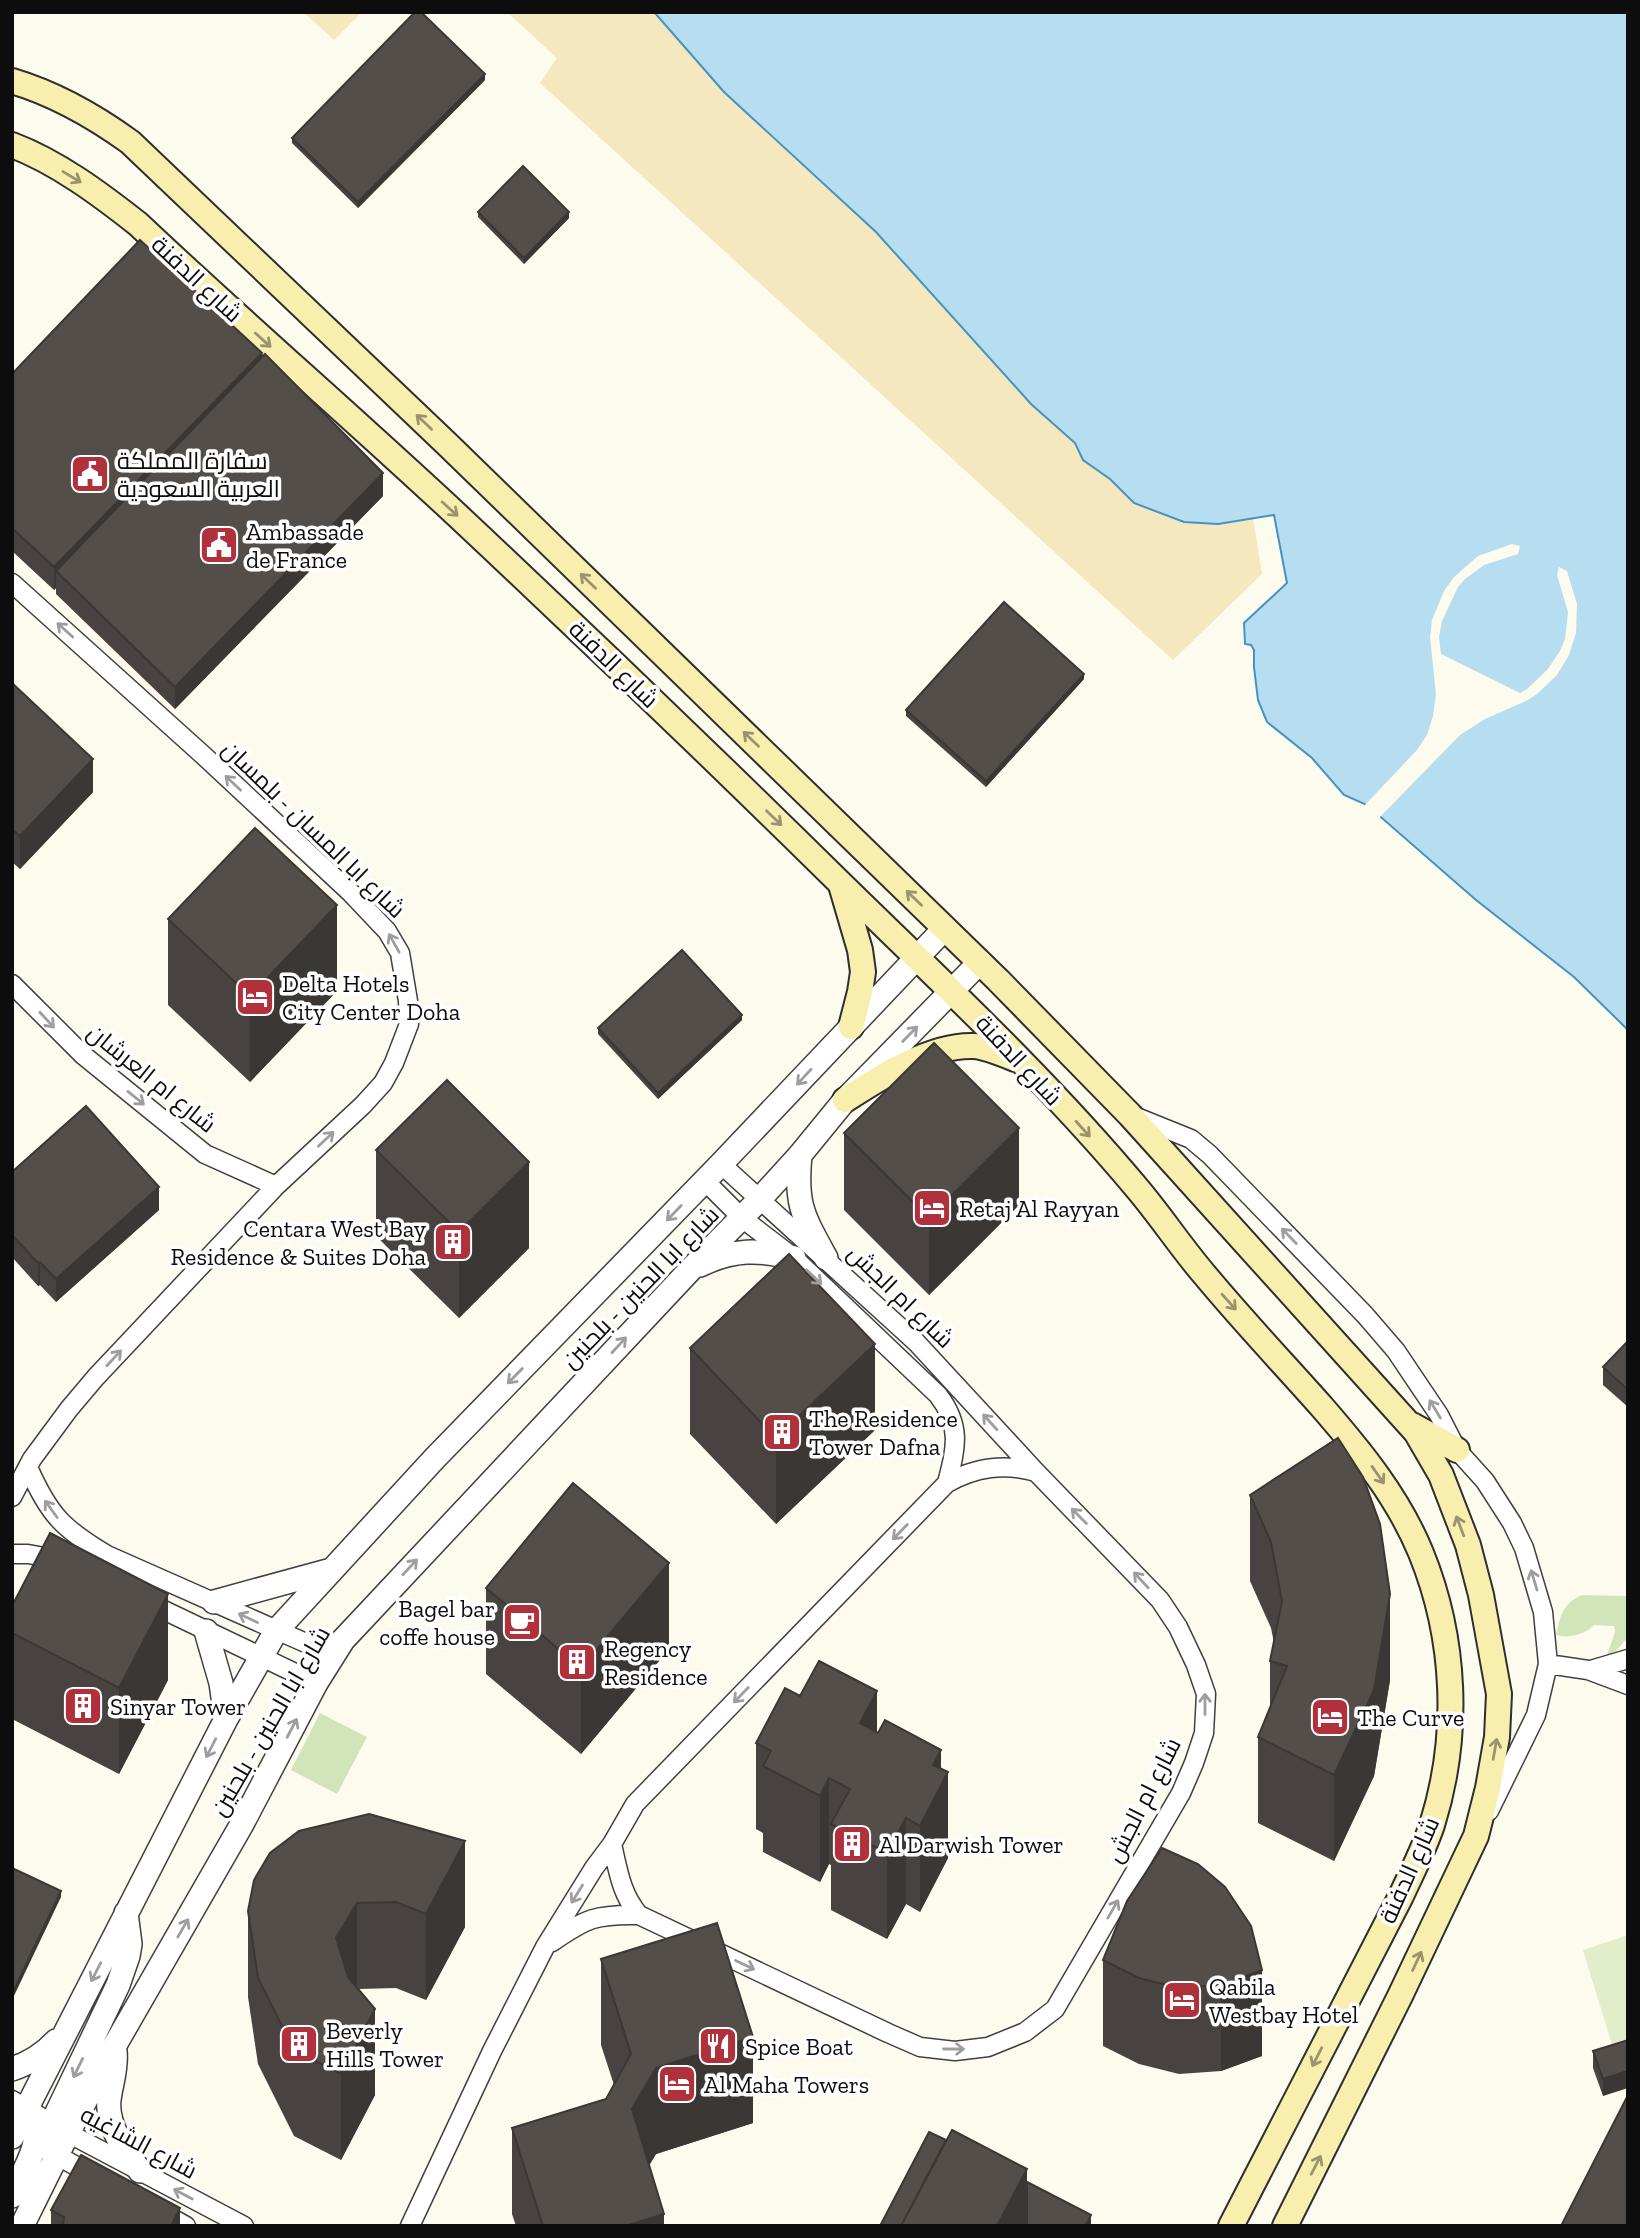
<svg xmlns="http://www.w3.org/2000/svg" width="1640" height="2238" font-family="'Zilla Slab',Cairo,serif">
	<rect width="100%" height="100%" fill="#fdfaee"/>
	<path fill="#d2e5ba" d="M 1582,1595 L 1628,1596 L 1628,1637 L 1616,1651 L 1607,1655 L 1615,1632 L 1614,1626 L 1594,1625 C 1586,1634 1569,1639 1556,1635 C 1560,1616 1563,1603 1582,1595 Z
		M 320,1713 L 367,1737 L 337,1794 L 291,1770 Z"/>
	<path fill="#f5e7be" d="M 303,12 L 362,12 L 334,40 Z
		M 507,12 L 654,12 L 724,92 L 876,232 L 1031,404 L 1075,443 L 1083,460 L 1110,479 L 1134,503 L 1218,524 L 1253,518 L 1262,574 L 1173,660 L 540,83 L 557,58 Z"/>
	<path fill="#e2edcb" d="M 1628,1935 L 1628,2057 L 1617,2061 L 1583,1950 Z"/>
	<path fill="#b7ddf0" stroke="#4493c1" stroke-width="2" d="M 654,12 L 1628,12 L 1628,1030 L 1574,977 L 1476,900 L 1367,805 L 1344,795 L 1312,758 L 1267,722 L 1258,700 L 1254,667 L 1254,650 L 1251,645 L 1245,644 L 1244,623 L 1287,583 L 1274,515 L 1218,524 L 1184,522 L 1134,503 L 1110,479 L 1083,460 L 1075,443 L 1031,404 L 876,232 L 724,92 Z"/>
	<path fill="#fdfaee" d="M 1512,544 L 1520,546 L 1518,554 L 1484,565 L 1465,579 L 1458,587 L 1442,621 L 1439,637 L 1441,654 L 1520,693 L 1527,689 L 1547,670 L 1560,651 L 1565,639 L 1568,612 L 1557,575 L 1559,567 L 1567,571 L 1577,604 L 1576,633 L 1569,655 L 1557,675 L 1537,694 L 1528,700 L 1485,719 L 1460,735 L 1378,819 L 1363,807 L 1417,750 L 1427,735 L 1433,716 L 1436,694 L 1430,637 L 1432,620 L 1444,591 L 1454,577 L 1478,556 Z"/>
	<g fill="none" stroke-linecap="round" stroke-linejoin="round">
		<g stroke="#404040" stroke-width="21">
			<path id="minor" d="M 12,583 L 203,755 L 351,893 L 387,931 L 400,953 L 408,1001 L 409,1024 L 394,1063 L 383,1083 L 363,1105 L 276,1186 L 96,1377 L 69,1409 L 32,1459 L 12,1497
				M 12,984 L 83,1055 L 205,1154 L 276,1186
				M 1134,1116 L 1191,1139 L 1210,1155 L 1365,1315 L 1396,1351 L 1439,1415 L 1457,1450 L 1485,1481 L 1512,1523 L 1524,1548 L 1543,1612 L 1548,1664 L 1536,1715 L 1489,1811
				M 705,1181 L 742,1218 L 794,1258 L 938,1395 C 962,1426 956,1448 947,1483
				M 28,1467 C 49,1515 63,1529 107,1555 L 333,1655
				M 12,1554 L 28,1554 L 61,1560
				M 149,1603 L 316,1683
				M 1548,1664 L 1588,1670 L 1628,1685
				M 1591,1670 L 1628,1659
				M 612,1844 C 618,1870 621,1894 639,1915 L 888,2033 L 920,2047 L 955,2051 L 988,2047 L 1025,2032 L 1055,2009 L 1181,1793 L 1194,1763 L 1204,1733 L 1206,1694 L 1196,1665 L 1178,1627 L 1160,1600 L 1036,1472 L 916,1342 L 721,1164
				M 552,1942 C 587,1918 596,1914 639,1915
				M 12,2100 L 68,2133 L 244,2226
				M 47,2150 L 96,2177
				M 161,2212 L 186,2226
				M 410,2226 L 492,2051 L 545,1947 L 594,1868 L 612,1844 L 635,1804 L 947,1483 C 976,1467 1004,1463 1036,1472"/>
		</g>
		<g stroke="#404040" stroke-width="26">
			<path id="tertiary" d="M 800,1155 C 795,1205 803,1216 826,1258
				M 700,1265 C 733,1249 759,1249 794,1258
				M 214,1602 L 331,1570
				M 206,1631 L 221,1683 L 226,1719
				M 115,2051 C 117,2069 111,2083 109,2100 C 106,2126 126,2152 140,2171
				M 12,2069 C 30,2063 43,2055 56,2041
				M 12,2137 L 226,1719 L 276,1631 L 435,1458 L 721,1164 L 945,928
				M 57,2154 L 51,2136 L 52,2123 L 118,1985 L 128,1956 L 130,1944 L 126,1913
				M 12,2196 C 23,2171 45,2141 32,2114
				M 22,2226 L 68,2133 L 115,2045 L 242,1824 L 316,1683 L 343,1640 L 691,1269 L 759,1200 L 800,1155 L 845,1100 L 980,962"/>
		</g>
		<g stroke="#2f2f2f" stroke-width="28">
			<path id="secondary" d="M 12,81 C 56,94 94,116 130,142 L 447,444 L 998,980 L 1130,1115 L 1416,1432 L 1441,1475 L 1468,1545 L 1481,1595 L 1499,1694 L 1497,1737 L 1488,1788 L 1476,1836 L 1400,1996 L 1285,2226
				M 12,145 C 57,162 100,194 138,224 C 243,323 352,417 458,516 C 585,635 710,755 834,877 C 937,978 1043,1076 1136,1187 C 1160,1215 1180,1246 1204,1274 C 1242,1320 1283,1363 1322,1407 C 1361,1452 1398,1497 1421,1553 C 1456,1639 1460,1736 1432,1825 C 1424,1849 1412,1872 1401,1896 L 1231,2226
				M 841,885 L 860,950 L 863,972 L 860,992 L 851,1027
				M 845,1100 C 879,1078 931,1044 974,1046 C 987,1047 1003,1054 1015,1059
				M 1412,1425 L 1457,1450"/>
		</g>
		<use href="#minor" stroke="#fff" stroke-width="18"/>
		<use href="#tertiary" stroke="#fff" stroke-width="23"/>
		<use href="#secondary" stroke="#f8eeae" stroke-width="24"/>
	</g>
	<path fill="#484340" d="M 485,80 L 358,208 L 292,143 L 292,138 Z
		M 478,212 L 569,218 L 524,264 L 478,217 Z
		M 262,357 L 383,496 L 175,709 L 56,594 L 56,588 L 54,590 L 12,551 L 12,374 Z
		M 1084,679 L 986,787 L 906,716 L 906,710 Z
		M 12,683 L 93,792 L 20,869 L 12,862 Z
		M 168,919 L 337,991 L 250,1082 L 168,1005 Z
		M 742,1020 L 658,1099 L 598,1034 L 598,1028 Z
		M 844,1133 L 1019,1205 L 929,1295 L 844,1210 Z
		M 376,1150 L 529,1248 L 459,1318 L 376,1236 Z
		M 12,1172 L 159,1210 L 56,1302 L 40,1285 L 38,1286 L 12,1257 Z
		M 1628,1341 L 1628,1407 L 1603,1385 L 1603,1367 Z
		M 690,1348 L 875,1430 L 776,1524 L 690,1434 Z
		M 1250,1495 L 1390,1680 L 1374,1776 L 1334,1861 L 1258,1823 L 1258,1737 L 1270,1708 L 1270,1661 L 1274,1643 L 1271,1628 L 1250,1581 Z
		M 486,1588 L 669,1649 L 581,1754 L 486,1674 Z
		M 12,1606 L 168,1680 L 119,1774 L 12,1719 Z
		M 877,1732 L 948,1858 L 920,1912 L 906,1904 L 887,1939 L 831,1910 L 831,1865 L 829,1864 L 820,1882 L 763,1852 L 763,1833 L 756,1829 L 756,1743 Z
		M 1162,1848 L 1262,2056 L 1221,2071 L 1179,2074 L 1139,2064 L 1103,2046 L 1103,1960 Z
		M 270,1853 L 465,1927 L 426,2000 L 396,1988 L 359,1989 L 375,2095 L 341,2160 L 294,2136 L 258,2064 L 248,1997 L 248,1911 Z
		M 601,1959 L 753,2123 L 656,2154 L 649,2165 L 664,2226 L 516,2226 L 512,2214 L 512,2128 L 606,2099 L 614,2085 L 601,2045 Z
		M 1628,2040 L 1603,2096 L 1593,2068 L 1593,2051 Z
		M 51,2210 L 180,2226 L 51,2226 Z"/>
	<path fill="#3b3734" d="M 485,74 L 485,80 L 358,208 L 358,202 Z
		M 569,212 L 569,218 L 524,264 L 524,258 Z
		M 262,353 L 262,376 L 56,571 L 56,588 L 54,590 L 54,567 Z
		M 383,473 L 383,496 L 175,709 L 175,687 Z
		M 1084,674 L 1084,679 L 986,787 L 986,781 Z
		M 93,759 L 93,792 L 20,869 L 20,836 Z
		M 337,905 L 337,991 L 250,1082 L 250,996 Z
		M 742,1015 L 742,1020 L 658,1099 L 658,1093 Z
		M 1019,1128 L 1019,1205 L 929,1295 L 929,1218 Z
		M 529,1162 L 529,1248 L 459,1318 L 459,1232 Z
		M 159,1187 L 159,1210 L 56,1302 L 56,1279 Z
		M 40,1262 L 40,1285 L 38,1286 L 38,1263 Z
		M 875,1344 L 875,1430 L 776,1524 L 776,1438 Z
		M 669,1563 L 669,1649 L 581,1754 L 581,1668 Z
		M 168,1594 L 168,1680 L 119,1774 L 119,1688 Z
		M 1390,1594 L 1390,1680 L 1374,1776 L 1334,1861 L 1334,1775 Z
		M 877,1691 L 877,1777 L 860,1723 Z
		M 941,1750 L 941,1786 L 948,1772 L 948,1858 L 920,1912 L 920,1826 L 933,1765 Z
		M 829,1778 L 829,1864 L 820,1882 L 820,1796 Z
		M 906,1818 L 906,1904 L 887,1939 L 887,1853 Z
		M 465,1841 L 465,1927 L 426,2000 L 426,1914 Z
		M 61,1891 L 61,1897 L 12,2000 L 12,1994 Z
		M 357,1903 L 357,1989 L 336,2025 L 336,1938 Z
		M 1262,1970 L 1262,2056 L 1221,2071 L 1221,1985 Z
		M 375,2009 L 375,2095 L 341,2160 L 341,2074 Z
		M 753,2037 L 753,2123 L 656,2154 L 632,2195 L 632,2109 L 656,2068 Z
		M 1628,2071 L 1628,2088 L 1603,2096 L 1603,2079 Z
		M 1027,2169 L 1027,2226 L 997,2226 Z
		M 180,2208 L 180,2226 L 171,2226 Z
		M 664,2214 L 664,2226 L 626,2226 Z
		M 1091,2215 L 1091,2226 L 1085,2226 Z"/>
	<path fill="#544e4a" stroke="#3b3734" stroke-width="2" d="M 415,12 L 421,12 L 485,74 L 358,202 L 292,138 Z
		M 523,166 L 569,212 L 524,258 L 478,212 Z
		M 140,240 L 262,353 L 54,567 L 12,528 L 12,374 Z
		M 265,354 L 383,473 L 175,687 L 56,571 Z
		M 1004,602 L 1084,674 L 986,781 L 906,710 Z
		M 12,683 L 93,759 L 20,836 L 12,829 Z
		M 255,828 L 337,905 L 250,996 L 168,919 Z
		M 682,950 L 742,1015 L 658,1093 L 598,1028 Z
		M 934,1043 L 1019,1128 L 929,1218 L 844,1133 Z
		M 447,1080 L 529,1162 L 459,1232 L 376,1150 Z
		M 86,1106 L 159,1187 L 56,1279 L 40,1262 L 38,1263 L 12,1235 L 12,1172 Z
		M 789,1254 L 875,1344 L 776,1438 L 690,1348 Z
		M 1628,1341 L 1628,1390 L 1603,1367 Z
		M 1338,1438 L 1363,1477 L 1380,1524 L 1390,1594 L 1374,1690 L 1334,1775 L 1258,1737 L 1287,1666 L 1270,1661 L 1282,1601 L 1271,1542 L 1250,1495 Z
		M 573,1483 L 669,1563 L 581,1668 L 486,1588 Z
		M 50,1533 L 168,1594 L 119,1688 L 12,1633 L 12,1606 Z
		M 819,1661 L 877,1691 L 860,1723 L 878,1733 L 885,1720 L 941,1750 L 933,1765 L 948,1772 L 920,1826 L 906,1818 L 887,1853 L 831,1824 L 850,1789 L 829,1778 L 820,1796 L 763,1766 L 771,1751 L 756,1743 L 785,1688 L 800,1696 Z
		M 369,1814 L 465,1841 L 426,1914 L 396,1902 L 357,1903 L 336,1938 L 348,1977 L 375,2009 L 341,2074 L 294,2050 L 258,1978 L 248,1911 L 254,1880 L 270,1853 L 299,1831 Z
		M 1162,1848 L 1198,1864 L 1225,1887 L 1251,1926 L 1262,1970 L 1221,1985 L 1179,1988 L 1139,1978 L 1103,1960 L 1127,1901 Z
		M 12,1868 L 61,1891 L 12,1994 Z
		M 717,1923 L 753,2037 L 656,2068 L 632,2109 L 664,2214 L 626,2226 L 543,2226 L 512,2128 L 606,2099 L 631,2054 L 601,1959 Z
		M 1628,2040 L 1628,2071 L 1603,2079 L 1593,2051 Z
		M 1628,2095 L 1628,2226 L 1561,2226 Z
		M 952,2130 L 1027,2169 L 997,2226 L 901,2226 Z
		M 929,2132 L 946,2140 L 901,2226 L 880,2226 Z
		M 81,2155 L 180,2208 L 171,2226 L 63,2226 L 64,2217 L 51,2210 Z
		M 1027,2182 L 1091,2215 L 1085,2226 L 1027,2226 Z"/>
	<defs><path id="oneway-shaft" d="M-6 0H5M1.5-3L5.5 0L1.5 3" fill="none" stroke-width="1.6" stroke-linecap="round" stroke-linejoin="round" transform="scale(1.75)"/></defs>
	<g stroke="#9a946e">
		<use href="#oneway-shaft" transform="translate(72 177) rotate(31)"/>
		<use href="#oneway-shaft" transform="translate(263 340) rotate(42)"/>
		<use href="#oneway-shaft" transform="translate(424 422) rotate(-136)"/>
		<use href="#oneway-shaft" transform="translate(450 509) rotate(42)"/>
		<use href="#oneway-shaft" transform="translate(588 581) rotate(-136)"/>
		<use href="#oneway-shaft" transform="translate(751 739) rotate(-136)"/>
		<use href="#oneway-shaft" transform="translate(774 818) rotate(44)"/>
		<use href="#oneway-shaft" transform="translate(914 898) rotate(-136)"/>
		<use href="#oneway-shaft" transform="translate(1083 1129) rotate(48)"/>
		<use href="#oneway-shaft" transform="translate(1229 1302) rotate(48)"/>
		<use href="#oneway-shaft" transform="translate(1378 1475) rotate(55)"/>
		<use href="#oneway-shaft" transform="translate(1460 1526) rotate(-111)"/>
		<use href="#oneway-shaft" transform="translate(1495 1749) rotate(-80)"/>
		<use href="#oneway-shaft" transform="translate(1417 1961) rotate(-65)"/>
		<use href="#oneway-shaft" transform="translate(1317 2057) rotate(117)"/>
		<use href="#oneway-shaft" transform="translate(1316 2165) rotate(-63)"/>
	</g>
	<g stroke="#9e9e9e">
		<use href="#oneway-shaft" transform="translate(65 630) rotate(-138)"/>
		<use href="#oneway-shaft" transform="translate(233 783) rotate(-137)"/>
		<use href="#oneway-shaft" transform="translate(394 943) rotate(-119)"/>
		<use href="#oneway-shaft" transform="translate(47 1020) rotate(47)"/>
		<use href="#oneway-shaft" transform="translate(910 1034) rotate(-46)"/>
		<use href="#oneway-shaft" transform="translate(804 1077) rotate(133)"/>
		<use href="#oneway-shaft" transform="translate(136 1098) rotate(39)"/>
		<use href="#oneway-shaft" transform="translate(326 1139) rotate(-43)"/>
		<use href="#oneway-shaft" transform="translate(674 1213) rotate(134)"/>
		<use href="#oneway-shaft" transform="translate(1289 1236) rotate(-134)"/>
		<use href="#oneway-shaft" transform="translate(814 1277) rotate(44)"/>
		<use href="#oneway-shaft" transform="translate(619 1345) rotate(-47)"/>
		<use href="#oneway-shaft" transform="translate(114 1358) rotate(-47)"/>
		<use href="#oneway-shaft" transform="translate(515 1376) rotate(134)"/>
		<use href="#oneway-shaft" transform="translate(1435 1409) rotate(-121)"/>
		<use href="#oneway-shaft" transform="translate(990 1422) rotate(-132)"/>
		<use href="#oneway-shaft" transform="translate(51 1509) rotate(-126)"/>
		<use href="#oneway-shaft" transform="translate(1079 1516) rotate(-135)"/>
		<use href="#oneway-shaft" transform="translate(900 1532) rotate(134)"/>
		<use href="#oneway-shaft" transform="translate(410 1567) rotate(-47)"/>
		<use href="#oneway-shaft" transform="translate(1141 1580) rotate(-133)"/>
		<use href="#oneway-shaft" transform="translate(1534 1580) rotate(-107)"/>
		<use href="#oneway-shaft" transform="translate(248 1618) rotate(-155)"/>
		<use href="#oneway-shaft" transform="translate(741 1695) rotate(134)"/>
		<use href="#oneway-shaft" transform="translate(1205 1704) rotate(-90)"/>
		<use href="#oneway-shaft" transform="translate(292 1728) rotate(-62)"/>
		<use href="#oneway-shaft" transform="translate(211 1748) rotate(117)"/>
		<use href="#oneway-shaft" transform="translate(577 1894) rotate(122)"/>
		<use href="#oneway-shaft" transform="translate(1113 1909) rotate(-60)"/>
		<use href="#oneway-shaft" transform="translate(183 1928) rotate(-60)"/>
		<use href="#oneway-shaft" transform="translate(745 1965) rotate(26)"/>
		<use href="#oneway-shaft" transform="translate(96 1972) rotate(117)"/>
		<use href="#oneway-shaft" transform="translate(954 2049)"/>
		<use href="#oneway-shaft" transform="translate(78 2068) rotate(116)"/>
		<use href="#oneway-shaft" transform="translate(183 2194) rotate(-152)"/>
	</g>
	<defs>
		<g id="civic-square" transform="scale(2.0125)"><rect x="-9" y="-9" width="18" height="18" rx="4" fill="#b0313b" stroke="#fff"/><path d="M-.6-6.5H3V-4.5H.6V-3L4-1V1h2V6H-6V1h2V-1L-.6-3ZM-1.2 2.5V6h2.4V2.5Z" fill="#fff"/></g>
		<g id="hotel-square" transform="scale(2.0125)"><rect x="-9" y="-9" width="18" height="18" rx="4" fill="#b0313b" stroke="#fff"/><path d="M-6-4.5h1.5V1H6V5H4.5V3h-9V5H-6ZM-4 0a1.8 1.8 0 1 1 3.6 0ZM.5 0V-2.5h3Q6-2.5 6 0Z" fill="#fff"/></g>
		<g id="building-square" transform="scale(2.0125)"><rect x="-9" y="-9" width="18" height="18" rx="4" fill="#b0313b" stroke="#fff"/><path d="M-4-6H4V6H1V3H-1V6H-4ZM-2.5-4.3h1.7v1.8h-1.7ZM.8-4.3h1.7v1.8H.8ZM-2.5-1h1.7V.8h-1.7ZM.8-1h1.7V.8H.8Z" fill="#fff"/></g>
		<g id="cafe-square" transform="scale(2.0125)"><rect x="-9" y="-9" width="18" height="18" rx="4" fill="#b0313b" stroke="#fff"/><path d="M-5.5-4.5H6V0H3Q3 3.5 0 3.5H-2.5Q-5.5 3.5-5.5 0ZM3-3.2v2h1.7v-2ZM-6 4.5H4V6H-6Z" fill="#fff"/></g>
		<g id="restaurant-square" transform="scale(2.0125)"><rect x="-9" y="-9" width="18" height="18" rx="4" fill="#b0313b" stroke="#fff"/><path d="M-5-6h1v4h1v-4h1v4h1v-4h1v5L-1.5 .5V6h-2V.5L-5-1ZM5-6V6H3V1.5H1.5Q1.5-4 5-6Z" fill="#fff"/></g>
	</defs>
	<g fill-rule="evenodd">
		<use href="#civic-square" x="90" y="474"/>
		<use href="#civic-square" x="219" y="545"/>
		<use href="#hotel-square" x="255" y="997"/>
		<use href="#hotel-square" x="932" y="1208"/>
		<use href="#building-square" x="453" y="1242"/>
		<use href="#building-square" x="782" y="1432"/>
		<use href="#cafe-square" x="522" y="1622"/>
		<use href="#building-square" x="577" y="1662"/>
		<use href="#building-square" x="83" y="1706"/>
		<use href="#hotel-square" x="1330" y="1717"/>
		<use href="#building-square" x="852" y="1844"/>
		<use href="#hotel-square" x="1182" y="2000"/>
		<use href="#building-square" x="299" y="2044"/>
		<use href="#restaurant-square" x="718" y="2046"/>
		<use href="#hotel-square" x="677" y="2084"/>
	</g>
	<g text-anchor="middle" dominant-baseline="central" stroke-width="7" stroke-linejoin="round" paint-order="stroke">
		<g font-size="24" fill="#0d0d0d" stroke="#fff">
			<text transform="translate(197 279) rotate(43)">شارع الدفنة</text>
			<text transform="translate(614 664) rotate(44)">شارع الدفنة</text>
			<text transform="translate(314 829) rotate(44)">شارع ابا المسان - بلمسان</text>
			<text transform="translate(1019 1060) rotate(47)">شارع الدفنة</text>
			<text transform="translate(152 1078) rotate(39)">شارع ام العرشان</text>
			<text transform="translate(640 1287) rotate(-46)">شارع ابا الحنين - بلحنين</text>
			<text transform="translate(901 1296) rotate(44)">شارع ام الجش</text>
			<text transform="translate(270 1721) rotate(-60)">شارع ابا الحنين - بلحنين</text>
			<text transform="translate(1143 1800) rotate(-63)">شارع ام الجش</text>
			<text transform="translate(1409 1870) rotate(-66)">شارع الدفنة</text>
			<text transform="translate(139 2142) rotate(28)">شارع الشاغيه</text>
		</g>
		<g font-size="24" fill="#0d0d0d" stroke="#fff" text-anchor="start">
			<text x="117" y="460">سفارة المملكة<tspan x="117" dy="28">العربية السعودية</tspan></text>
			<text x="246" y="531">Ambassade<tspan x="246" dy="28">de France</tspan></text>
			<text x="282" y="983">Delta Hotels<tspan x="282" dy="28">City Center Doha</tspan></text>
			<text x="959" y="1208">Retaj Al Rayyan</text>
			<text x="426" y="1228" text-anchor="end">Centara West Bay<tspan x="426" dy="28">Residence &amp; Suites Doha</tspan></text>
			<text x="809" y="1418">The Residence<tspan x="809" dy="28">Tower Dafna</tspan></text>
			<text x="495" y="1608" text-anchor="end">Bagel bar<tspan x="495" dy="28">coffe house</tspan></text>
			<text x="604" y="1648">Regency<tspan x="604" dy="28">Residence</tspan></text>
			<text x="110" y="1706">Sinyar Tower</text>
			<text x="1357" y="1717">The Curve</text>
			<text x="879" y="1844">Al Darwish Tower</text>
			<text x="1209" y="1986">Qabila<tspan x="1209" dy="28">Westbay Hotel</tspan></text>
			<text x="326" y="2030">Beverly<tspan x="326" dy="28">Hills Tower</tspan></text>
			<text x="745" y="2046">Spice Boat</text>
			<text x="704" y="2084">Al Maha Towers</text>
		</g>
	</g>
	<rect width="1640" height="2238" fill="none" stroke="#0d0d0d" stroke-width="28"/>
</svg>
